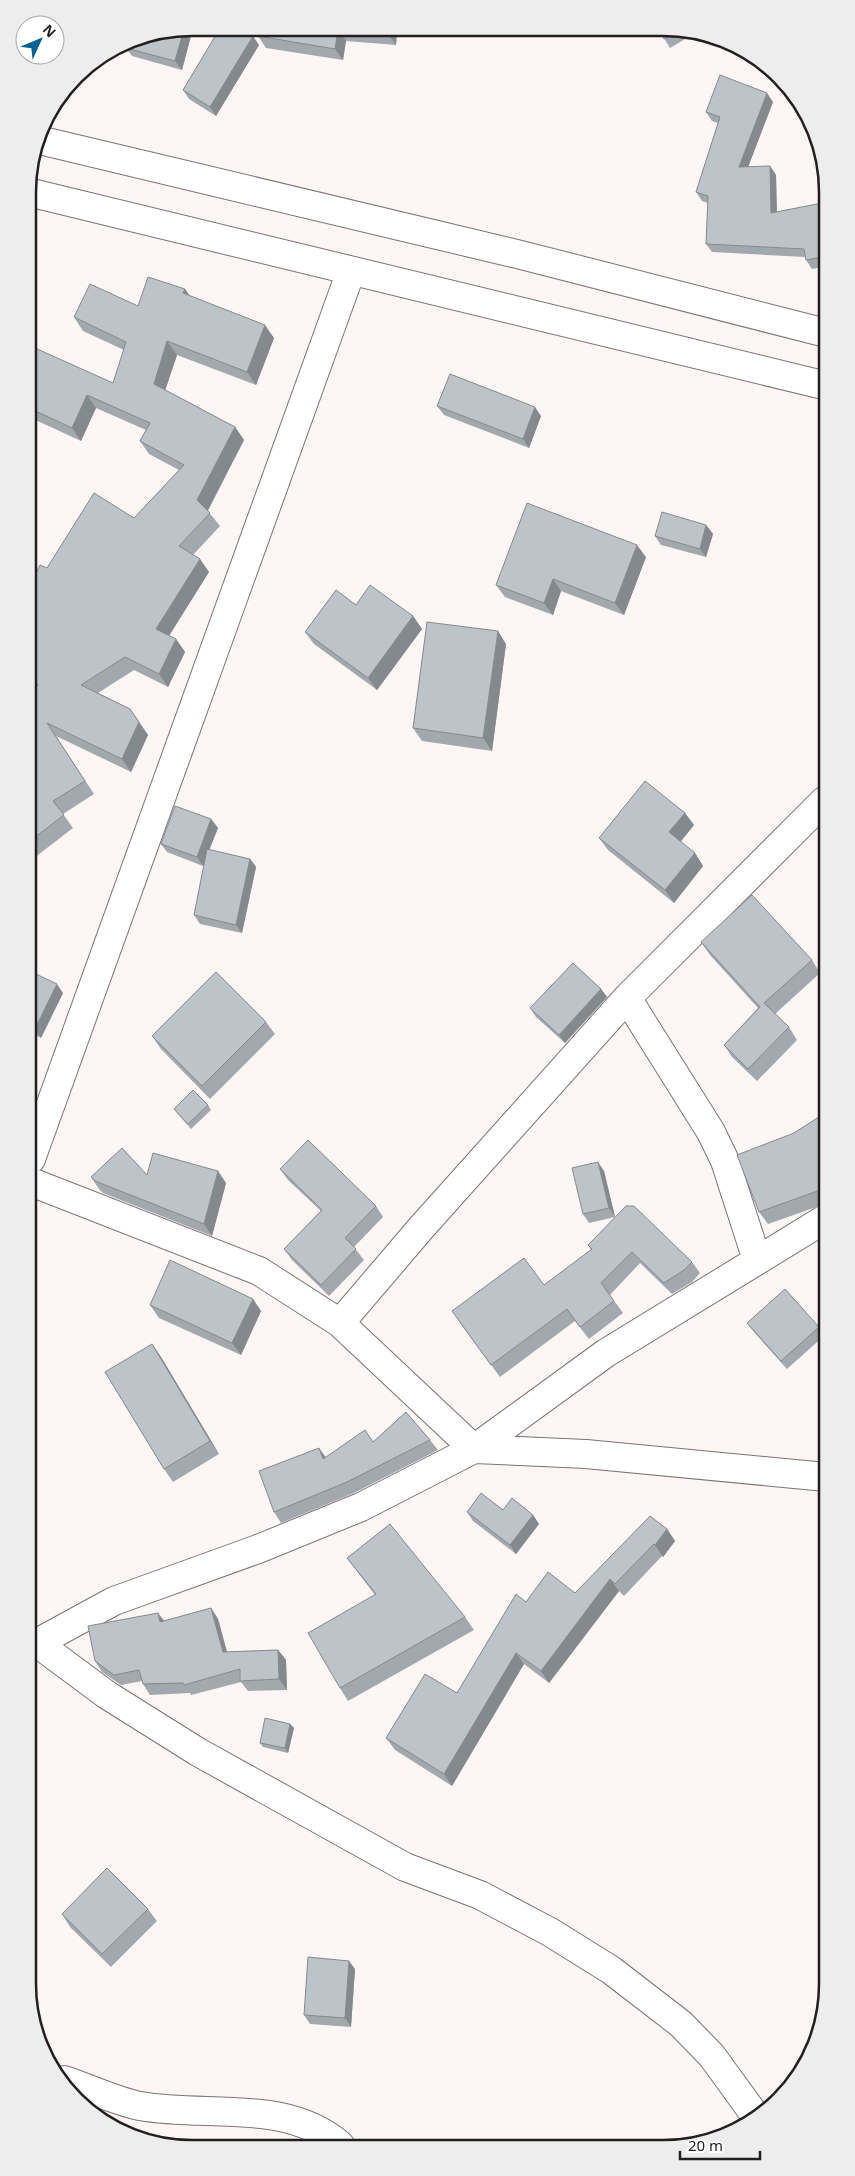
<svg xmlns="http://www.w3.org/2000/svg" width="855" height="2176" font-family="'Noto Sans',sans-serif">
	<rect width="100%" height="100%" fill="#fef5f5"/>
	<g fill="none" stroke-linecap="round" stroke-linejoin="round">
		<g stroke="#7d7373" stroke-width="30">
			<path id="minor" d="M 627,998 L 711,1132 L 725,1161 L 757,1260
				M 31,1159 L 351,271
				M 31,1182 L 259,1271 L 340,1323 L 474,1449 L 586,1454 L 826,1477
				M 340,1323 L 421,1228 L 627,998 L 824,801
				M 37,1643 L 114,1601 L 258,1549 L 361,1507 L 474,1449 L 606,1353 L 825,1219
				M 32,1645 L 37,1643 L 107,1695 L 198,1752 L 405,1867 L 480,1895 L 550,1932 L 611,1970 L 681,2024 L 712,2056 L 757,2118
				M 64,2080 C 89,2088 115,2101 140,2106 C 206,2118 286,2098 340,2145"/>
		</g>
		<g stroke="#7d7373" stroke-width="30">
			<path id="highway" d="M 39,140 L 517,254 L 822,332
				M 28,192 L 823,385"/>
		</g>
		<use href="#minor" stroke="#fff" stroke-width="28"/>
		<use href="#highway" stroke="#fff" stroke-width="28"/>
	</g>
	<path fill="#a2a9ae" d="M 193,28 L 182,70 L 132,56 L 126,48 Z
		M 260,28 L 397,29 L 396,45 L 346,41 L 343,60 L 266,48 L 258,36 Z
		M 659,30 L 694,31 L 697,32 L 670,48 Z
		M 259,45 L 216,116 L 189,99 L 183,90 Z
		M 773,102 L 748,167 L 770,166 L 776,175 L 777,212 L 822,203 L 822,267 L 812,269 L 806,260 L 805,257 L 712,252 L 706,244 L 708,203 L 702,201 L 696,192 L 718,123 L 712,121 L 706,112 Z
		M 185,289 L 189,295 L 274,338 L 256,385 L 177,355 L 165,390 L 235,427 L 244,440 L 208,511 L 220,526 L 193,555 L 209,572 L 169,636 L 176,639 L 185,652 L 168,687 L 134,670 L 98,693 L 130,709 L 148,735 L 131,772 L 56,736 L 94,794 L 63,814 L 73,828 L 34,858 L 30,853 L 29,691 L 30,690 L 29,690 L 29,588 L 47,568 L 134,518 L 179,470 L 149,454 L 140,441 L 146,430 L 96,408 L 81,441 L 29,417 L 28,360 L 113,383 L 124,350 L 83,331 L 74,317 L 138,306 Z
		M 437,406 L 541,416 L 529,448 L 444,415 Z
		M 706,525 L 713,534 L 706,557 L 661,545 L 655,536 Z
		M 646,557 L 624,615 L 561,591 L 553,615 L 505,597 L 496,585 Z
		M 356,605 L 413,616 L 422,629 L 377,690 L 314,644 L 305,632 Z
		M 506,644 L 492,751 L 422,741 L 413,728 Z
		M 685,813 L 694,825 L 680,842 L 695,853 L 703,866 L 674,903 L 608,850 L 599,838 Z
		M 211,819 L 218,828 L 209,850 L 250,859 L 256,867 L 242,933 L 200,924 L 194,915 L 205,862 L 203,866 L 167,852 L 161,844 Z
		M 701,942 L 812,960 L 820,973 L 775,1014 L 789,1027 L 797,1040 L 757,1081 L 732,1057 L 724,1045 L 758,1008 L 710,955 Z
		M 30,985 L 63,993 L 41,1038 L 30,1032 Z
		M 601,989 L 607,997 L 565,1043 L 536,1017 L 530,1008 Z
		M 266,1022 L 275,1034 L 210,1099 L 161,1049 L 152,1036 Z
		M 208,1105 L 211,1110 L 191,1129 L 177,1113 L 174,1109 Z
		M 825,1113 L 825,1204 L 768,1224 L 759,1212 L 794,1133 Z
		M 280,1169 L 376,1206 L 383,1217 L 354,1247 L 364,1260 L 329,1296 L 292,1260 L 284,1249 L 321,1211 L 288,1180 Z
		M 604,1171 L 615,1217 L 589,1223 L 583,1214 Z
		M 147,1175 L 226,1183 L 212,1236 L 103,1193 L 99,1189 L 91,1177 Z
		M 588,1245 L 692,1262 L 700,1273 L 692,1282 L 672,1294 L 640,1263 L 610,1295 L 623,1313 L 589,1339 L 575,1321 L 500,1377 L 460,1323 L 544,1285 L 591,1250 Z
		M 253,1299 L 261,1311 L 241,1355 L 159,1318 L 150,1305 Z
		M 747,1323 L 819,1327 L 825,1335 L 787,1369 L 754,1332 Z
		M 152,1344 L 161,1357 L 219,1454 L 173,1482 L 164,1469 Z
		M 430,1440 L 438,1450 L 354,1493 L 281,1523 L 274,1512 L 326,1458 Z
		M 503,1510 L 533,1515 L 539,1524 L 516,1554 L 473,1521 L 467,1512 Z
		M 667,1529 L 675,1541 L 663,1557 L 662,1556 L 624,1596 L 619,1591 L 549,1683 L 524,1664 L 452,1786 L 395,1750 L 386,1738 L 457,1693 L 526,1602 L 575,1593 Z
		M 347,1558 L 465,1617 L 474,1630 L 348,1701 L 340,1688 L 375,1595 Z
		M 211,1608 L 218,1619 L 227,1652 L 278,1650 L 286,1660 L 287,1690 L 248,1691 L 241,1682 L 191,1695 L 190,1693 L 150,1695 L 143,1684 L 142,1681 L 121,1685 L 102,1672 L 95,1661 L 164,1621 Z
		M 290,1724 L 294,1728 L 288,1753 L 263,1747 L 260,1743 Z
		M 148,1909 L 157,1921 L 111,1967 L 70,1927 L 62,1914 Z
		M 355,1969 L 351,2027 L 310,2024 L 304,2015 Z"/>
	<path fill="#84898d" d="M 193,28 L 182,70 L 175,61 L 184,29 Z
		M 388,29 L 397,29 L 396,45 L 388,34 Z
		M 338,30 L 346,41 L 343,60 L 335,49 Z
		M 253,36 L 259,45 L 216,116 L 210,107 Z
		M 767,93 L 773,102 L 745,175 L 739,167 Z
		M 770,166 L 776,175 L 777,221 L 771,213 Z
		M 185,289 L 194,302 L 183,293 Z
		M 265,325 L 274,338 L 256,385 L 247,372 Z
		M 167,341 L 177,355 L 163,397 L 154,384 Z
		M 87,395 L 96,408 L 81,441 L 72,428 Z
		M 535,407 L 541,416 L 529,448 L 523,439 Z
		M 235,427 L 244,440 L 206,513 L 197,500 Z
		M 706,525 L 713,534 L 706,557 L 700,549 Z
		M 637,545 L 646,557 L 624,615 L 615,603 Z
		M 200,559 L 209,572 L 165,642 L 156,629 Z
		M 553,579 L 561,591 L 553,615 L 544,603 Z
		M 413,616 L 422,629 L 377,690 L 368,678 Z
		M 498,631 L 506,644 L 492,751 L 483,738 Z
		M 176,639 L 185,652 L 168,687 L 159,674 Z
		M 130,709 L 148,735 L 131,772 L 122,759 Z
		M 685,813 L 694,825 L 678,845 L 669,832 Z
		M 211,819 L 218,828 L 203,866 L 197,857 Z
		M 695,853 L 703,866 L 674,903 L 665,890 Z
		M 250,859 L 256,867 L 242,933 L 236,925 Z
		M 57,984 L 63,993 L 41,1038 L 35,1029 Z
		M 601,989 L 607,997 L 565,1043 L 559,1035 Z
		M 598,1162 L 604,1171 L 615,1217 L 609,1208 Z
		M 218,1171 L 226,1183 L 212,1236 L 204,1224 Z
		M 819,1179 L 825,1188 L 825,1192 L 823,1189 Z
		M 253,1299 L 261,1311 L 241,1355 L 232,1343 Z
		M 152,1344 L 161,1357 L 219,1454 L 210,1441 Z
		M 319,1448 L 327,1459 L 323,1459 Z
		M 533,1515 L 539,1524 L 516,1554 L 510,1545 Z
		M 667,1529 L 675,1541 L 663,1557 L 655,1545 Z
		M 610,1579 L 619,1591 L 549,1683 L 541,1671 Z
		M 211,1608 L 218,1619 L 230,1663 L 223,1652 Z
		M 158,1613 L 166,1623 L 160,1622 Z
		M 278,1650 L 286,1660 L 287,1690 L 279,1679 Z
		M 516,1653 L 524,1664 L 452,1786 L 444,1774 Z
		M 290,1724 L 294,1728 L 288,1753 L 285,1748 Z
		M 349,1961 L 355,1969 L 351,2027 L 345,2018 Z
		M 87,2102 L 93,2111 L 93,2112 L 86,2108 Z"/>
	<path fill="#bcc4ca" stroke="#84898d" d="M 220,28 L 238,28 L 253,36 L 210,107 L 183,90 Z
		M 260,28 L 388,29 L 388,34 L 338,30 L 335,49 L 258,36 Z
		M 184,29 L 175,61 L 126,48 L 128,41 L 130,40 Z
		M 659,30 L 678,31 L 664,39 Z
		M 720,75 L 767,93 L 739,167 L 770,166 L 771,213 L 822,203 L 822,257 L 806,260 L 804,249 L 706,244 L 708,196 L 696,192 L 720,117 L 706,112 Z
		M 148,277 L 185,289 L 183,293 L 265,325 L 247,372 L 167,341 L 154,384 L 235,427 L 197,500 L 210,513 L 179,546 L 200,559 L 156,629 L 176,639 L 159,674 L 125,657 L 81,685 L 130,709 L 139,722 L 122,759 L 47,723 L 85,781 L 53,801 L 64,815 L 30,841 L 29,691 L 38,685 L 29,681 L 29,588 L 40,565 L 47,568 L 94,493 L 134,518 L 184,465 L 140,441 L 150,423 L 87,395 L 72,428 L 29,408 L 28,360 L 31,358 L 35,348 L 113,383 L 126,342 L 74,317 L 90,284 L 138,306 Z
		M 450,374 L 535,407 L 523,439 L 437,406 Z
		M 527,503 L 637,545 L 615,603 L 553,579 L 544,603 L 496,585 Z
		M 662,512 L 706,525 L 700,549 L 655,536 Z
		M 370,585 L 413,616 L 368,678 L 305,632 L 336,590 L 356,605 Z
		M 427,622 L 498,631 L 483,738 L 413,728 Z
		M 645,781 L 685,813 L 669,832 L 695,853 L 665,890 L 599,838 Z
		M 175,806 L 211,819 L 197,857 L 161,844 Z
		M 207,849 L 250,859 L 236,925 L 194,915 Z
		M 752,895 L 812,960 L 764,1003 L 789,1027 L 748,1069 L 724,1045 L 760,1007 L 701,942 Z
		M 573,963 L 601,989 L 559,1035 L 530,1008 Z
		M 216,972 L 266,1022 L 202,1086 L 152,1036 Z
		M 36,974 L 57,984 L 35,1029 L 30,1027 L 30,985 Z
		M 193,1090 L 208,1105 L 188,1124 L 174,1109 Z
		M 825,1113 L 825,1176 L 819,1179 L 823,1189 L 759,1212 L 737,1155 L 794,1133 Z
		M 308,1140 L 376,1206 L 345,1238 L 356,1249 L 321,1285 L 284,1249 L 322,1210 L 280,1169 Z
		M 122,1148 L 147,1175 L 153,1153 L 218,1171 L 204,1224 L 95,1181 L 91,1177 Z
		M 598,1162 L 609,1208 L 583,1214 L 572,1168 Z
		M 626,1206 L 634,1206 L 692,1262 L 684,1270 L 664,1283 L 632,1252 L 601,1283 L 614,1301 L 580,1327 L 567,1309 L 491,1365 L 452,1311 L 524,1258 L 544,1285 L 592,1249 L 588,1245 Z
		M 170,1260 L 253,1299 L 232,1343 L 150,1305 Z
		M 785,1289 L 819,1327 L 781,1361 L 747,1323 Z
		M 152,1344 L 210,1441 L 164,1469 L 105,1372 Z
		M 406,1412 L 430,1440 L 347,1482 L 274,1512 L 259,1471 L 319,1448 L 323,1459 L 365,1430 L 373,1442 Z
		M 481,1493 L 503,1510 L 512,1498 L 533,1515 L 510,1545 L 467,1512 Z
		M 650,1516 L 667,1529 L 655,1545 L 654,1544 L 615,1584 L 610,1579 L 541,1671 L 516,1653 L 444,1774 L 386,1738 L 425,1674 L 457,1693 L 516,1594 L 526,1602 L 548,1572 L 575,1593 Z
		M 390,1524 L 465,1617 L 340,1688 L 308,1633 L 376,1594 L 347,1558 Z
		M 211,1608 L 223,1652 L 278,1650 L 279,1679 L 240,1681 L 240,1669 L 184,1685 L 183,1683 L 143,1684 L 139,1670 L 114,1675 L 95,1661 L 88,1626 L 158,1613 L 160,1622 Z
		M 265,1718 L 290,1724 L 285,1748 L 260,1743 Z
		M 107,1868 L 148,1909 L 102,1954 L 62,1914 Z
		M 308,1957 L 349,1961 L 345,2018 L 304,2015 Z
		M 76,2100 L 87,2102 L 86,2108 Z"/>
	<path d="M0 0H855V2176H0ZM192 36H663A156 156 0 0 1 819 192V1984A156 156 0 0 1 663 2140H192A156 156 0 0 1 36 1984V192A156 156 0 0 1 192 36Z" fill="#ededed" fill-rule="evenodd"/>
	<path fill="none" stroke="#231f1f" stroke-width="2.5" d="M192 36H663A156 156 0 0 1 819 192V1984A156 156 0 0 1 663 2140H192A156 156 0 0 1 36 1984V192A156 156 0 0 1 192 36Z"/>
	<g transform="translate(40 40) rotate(46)"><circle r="24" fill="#ffffff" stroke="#a7a5a5"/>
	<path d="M0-4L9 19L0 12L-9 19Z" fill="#016191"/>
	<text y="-8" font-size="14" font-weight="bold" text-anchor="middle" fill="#231f1f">N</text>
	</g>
	<path d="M680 2151v8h80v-8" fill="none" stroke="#231f1f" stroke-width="2.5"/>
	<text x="688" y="2151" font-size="15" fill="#231f1f" stroke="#ffffff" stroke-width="4" paint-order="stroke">20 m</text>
</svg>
